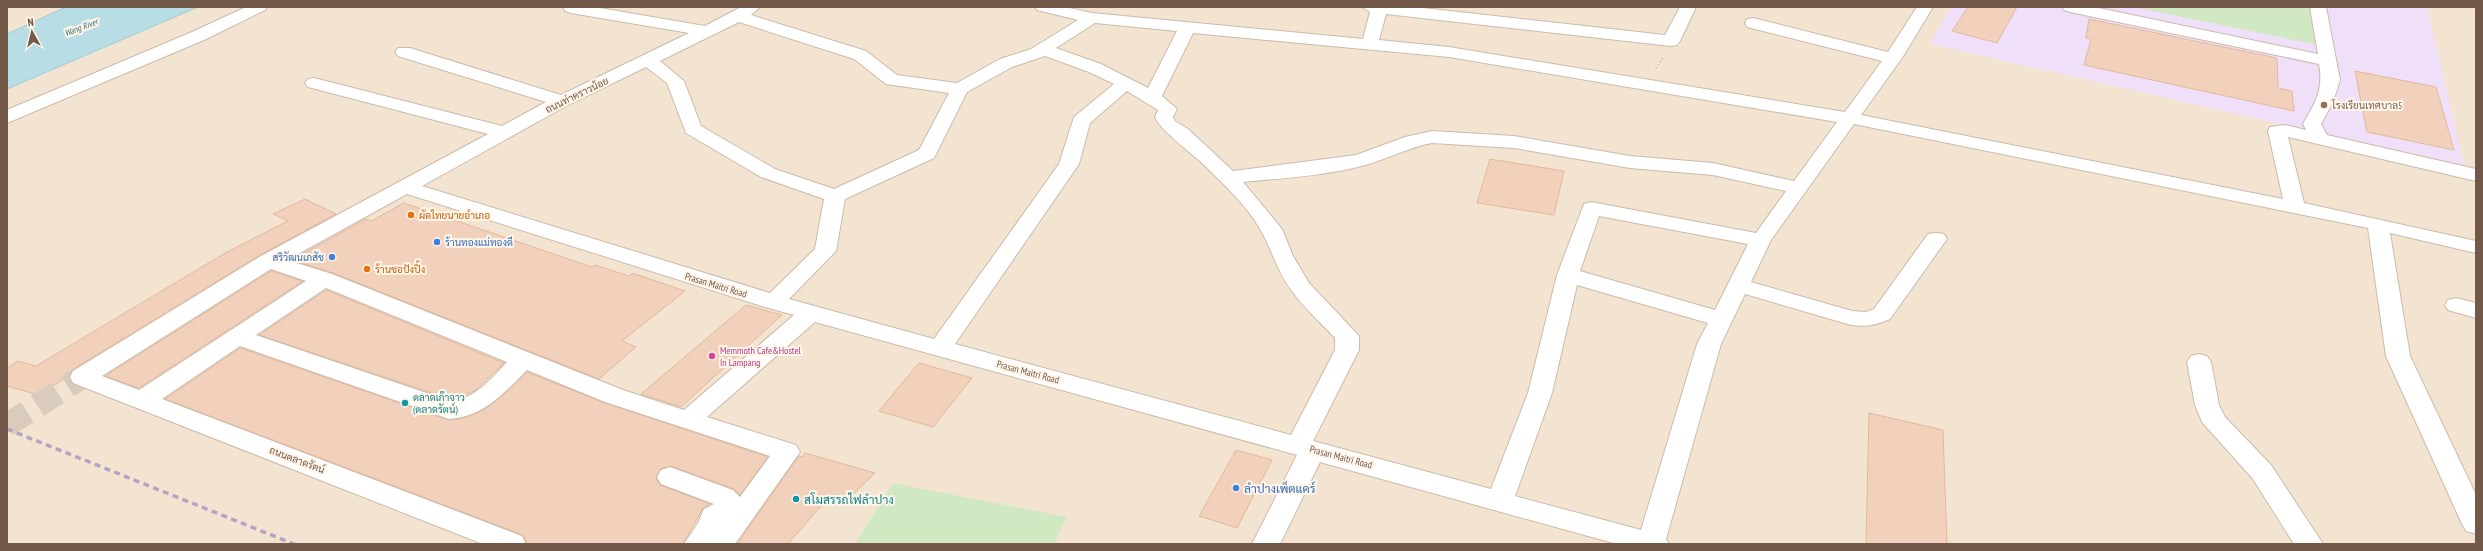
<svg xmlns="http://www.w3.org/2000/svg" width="2483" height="551" font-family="'PT Sans Narrow',Sarabun,sans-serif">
	<rect width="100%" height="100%" fill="#fcf2e3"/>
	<path fill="#f3e4d1" d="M 7,7 L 2476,7 L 2476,544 L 7,544 Z"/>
	<path fill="#efdff8" d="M 1951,7 L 2427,7 L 2464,166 L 1930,44 Z"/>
	<path fill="#d1e9c2" d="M 2133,7 L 2315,7 L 2318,45 Z
		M 893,483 L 1067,517 L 1054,544 L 855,544 Z"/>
	<path fill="#b8dde5" stroke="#9eccd6" d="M 66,7 L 198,7 L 7,89 L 7,34 Z"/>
	<path fill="#f1d1bb" stroke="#e3b89b" d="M 1968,7 L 2017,7 L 1997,43 L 1952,31 Z
		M 2089,19 L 2277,58 L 2278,88 L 2292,91 L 2294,111 L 2084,65 L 2091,39 L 2086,38 Z
		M 2355,71 L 2436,87 L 2454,150 L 2367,132 Z
		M 1490,159 L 1564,171 L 1554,215 L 1477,203 Z
		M 305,199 L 336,214 L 260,255 L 72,370 L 69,376 L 38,395 L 7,386 L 7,368 L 18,361 L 36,366 L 227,252 L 288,221 L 273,214 Z
		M 404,203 L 592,267 L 595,265 L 629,276 L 632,273 L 685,291 L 622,341 L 636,347 L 599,379 L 333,273 L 291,260 L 366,219 L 371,221 Z
		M 271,271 L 303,281 L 139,388 L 105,376 Z
		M 326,290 L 504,363 L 474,391 L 450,399 L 259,335 Z
		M 746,305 L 782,315 L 681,407 L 641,394 Z
		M 240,348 L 449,420 L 462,419 L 484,410 L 502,396 L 527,372 L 605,403 L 768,457 L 740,495 L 734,489 L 671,466 L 660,469 L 656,478 L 660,485 L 710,504 L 703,508 L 683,544 L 527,544 L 523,535 L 165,399 Z
		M 919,363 L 972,378 L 933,427 L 879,411 Z
		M 1869,413 L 1943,430 L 1947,544 L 1866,544 Z
		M 1236,450 L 1272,460 L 1237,528 L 1199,516 Z
		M 805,453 L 875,473 L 846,501 L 828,498 L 788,544 L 737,544 L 799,456 L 802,457 Z"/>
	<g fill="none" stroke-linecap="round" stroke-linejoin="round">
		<path stroke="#daccbc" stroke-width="24" stroke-dasharray="24 12" stroke-linecap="butt" d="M 7,425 L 82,377"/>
		<g stroke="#cdbaaa" stroke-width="2">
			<path id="minor" d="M 246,7 L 267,7 L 265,10 L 204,40 L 7,123 L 7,110 L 192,32 Z
				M 563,7 L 594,7 L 705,26 L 741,7 L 760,7 L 751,15 L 866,51 L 897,75 L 957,83 L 1000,59 L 1031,49 L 1078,20 L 1037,10 L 1035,7 L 1065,7 L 1092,13 L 1363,39 L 1370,12 L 1362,7 L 1414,7 L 1665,35 L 1680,7 L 1696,7 L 1680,41 L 1677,45 L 1671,46 L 1386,14 L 1379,40 L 1449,47 L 1845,112 L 1882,61 L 1747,27 L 1745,23 L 1747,19 L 1753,18 L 1888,52 L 1917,7 L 1933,7 L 1902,58 L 1861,115 L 2283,199 L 2268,131 L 2270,127 L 2285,125 L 2306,130 L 2303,124 C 2315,103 2324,90 2319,64 L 2070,12 L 2064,10 L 2062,7 L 2094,7 L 2318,54 L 2310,7 L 2326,7 L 2340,80 L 2333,102 L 2321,124 L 2327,135 L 2476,169 L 2476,181 L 2288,137 L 2304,203 L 2476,241 L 2476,253 L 2390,233 L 2410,356 L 2476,495 L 2476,534 L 2466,531 L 2462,524 L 2386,356 L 2368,228 L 1854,124 L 1771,240 L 1751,282 L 1852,311 L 1866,312 L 1874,309 L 1928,234 L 1936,233 L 1944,234 L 1947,239 L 1890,319 C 1876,325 1867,327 1851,325 L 1745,294 L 1721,344 L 1666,539 L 1669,544 L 1617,544 L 1320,462 L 1280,544 L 1252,544 L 1297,455 L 815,322 L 707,417 L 796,445 L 800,452 L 735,544 L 684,544 L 698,523 L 704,509 L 714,504 L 661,484 L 657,477 L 661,470 L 670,467 L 733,490 L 740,497 L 770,456 L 605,402 L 527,370 C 504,393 484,417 449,419 L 240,346 L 162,399 L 522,536 L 526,544 L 483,544 L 73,383 L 70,377 L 73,371 L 261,256 L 488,134 L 308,87 L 305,83 L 308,79 L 314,78 L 502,126 L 546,102 L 398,56 L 395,52 L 398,48 L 410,48 L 561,95 L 689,33 L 571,13 L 565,11 ZM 739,22 L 854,59 L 886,84 L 949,93 L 919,150 L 834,189 L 775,169 L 701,126 L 684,81 L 660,61 ZM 1095,23 L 1177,31 L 1148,88 L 1101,64 L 1056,48 ZM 1193,33 L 1449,57 L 1837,122 L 1794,181 L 1713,163 L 1630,156 L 1514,136 L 1432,131 L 1405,137 L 1356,155 L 1233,171 L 1188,129 L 1175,121 L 1173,117 L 1177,109 L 1162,96 ZM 1045,56 L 1089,72 L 1114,84 L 1074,117 L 1059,164 L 934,339 L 789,299 L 836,251 L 845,199 L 934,158 L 967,92 L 1012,67 ZM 646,67 L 667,83 L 686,133 L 761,177 L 824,199 L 815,249 L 770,293 L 422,186 L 568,105 ZM 1127,91 L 1158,110 L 1155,117 C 1160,130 1190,152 1202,163 C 1222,183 1246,204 1260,229 C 1272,249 1277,272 1292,291 C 1304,308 1321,323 1335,338 L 1335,350 L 1291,435 L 955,344 L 1079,164 L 1090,123 ZM 1432,143 L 1514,148 L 1630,168 L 1713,175 L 1786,191 L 1756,233 L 1591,202 L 1584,204 L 1557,275 L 1528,393 L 1491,489 L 1313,441 L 1359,350 L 1359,336 L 1309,283 L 1293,256 L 1282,229 L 1243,182 C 1283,178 1326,176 1365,165 C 1388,159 1409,147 1432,143 ZM 407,194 L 765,307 L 794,315 L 684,410 L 623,390 L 332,274 L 287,260 ZM 1599,216 L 1748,244 L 1715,310 L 1580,271 ZM 271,269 L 306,281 L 139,390 L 102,376 ZM 1577,285 L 1708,323 L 1697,344 L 1641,530 L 1515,496 L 1552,393 ZM 326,288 L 507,362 C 492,378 474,400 450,401 L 256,335 Z
				M 2456,298 L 2476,303 L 2476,318 L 2448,310 L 2445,305 L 2448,300 Z
				M 2199,354 L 2207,356 L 2211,362 L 2219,405 L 2225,417 L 2271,465 L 2323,544 L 2294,544 L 2253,479 L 2202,422 L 2195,405 L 2187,362 L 2191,356 Z"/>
		</g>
		<path stroke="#d5b59e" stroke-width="2" stroke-dasharray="1 2.5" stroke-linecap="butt" d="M 1656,68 L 1663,57"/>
		<use href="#minor" fill="#fff" fill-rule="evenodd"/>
		<path stroke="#b5a2c4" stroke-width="3.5" stroke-dasharray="6 4.5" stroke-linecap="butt" d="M 7,429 L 294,544"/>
	</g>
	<circle fill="#8d6e63" stroke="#fff6e9" stroke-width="1.5" cx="2324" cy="105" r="4"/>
	<g fill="#e8710a" stroke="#fff6e9" stroke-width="1.5">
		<circle cx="411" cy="215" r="4"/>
		<circle cx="367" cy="269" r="4"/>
	</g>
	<g fill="#3f7fe0" stroke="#fff6e9" stroke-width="1.5">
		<circle cx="437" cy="242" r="4"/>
		<circle cx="332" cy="257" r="4"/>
		<circle cx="1236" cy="488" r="4"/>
	</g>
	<circle fill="#d1479c" stroke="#fff6e9" stroke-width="1.5" cx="712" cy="356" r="4"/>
	<g fill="#0f9aa8" stroke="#fff6e9" stroke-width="1.5">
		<circle cx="405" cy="403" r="4"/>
		<circle cx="796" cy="499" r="4"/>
	</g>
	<g text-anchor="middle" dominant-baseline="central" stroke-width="4" stroke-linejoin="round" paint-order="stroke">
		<g font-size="9" font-style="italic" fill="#40737f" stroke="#fff6e9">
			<text transform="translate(81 27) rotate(-21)">Wang River</text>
		</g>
		<g font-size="10" fill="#735949" stroke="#fff6e9">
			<text transform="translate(577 95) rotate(-26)">ถนนท่าคราวน้อย</text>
			<text transform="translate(716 285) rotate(17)">Prasan Maitri Road</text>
			<text transform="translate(1028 372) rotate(15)">Prasan Maitri Road</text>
			<text transform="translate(1341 457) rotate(15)">Prasan Maitri Road</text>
			<text transform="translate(297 460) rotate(21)">ถนนตลาดรัตน์</text>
		</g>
		<g font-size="10" fill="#785e54" stroke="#fff6e9" text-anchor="start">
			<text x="2332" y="105">โรงเรียนเทศบาล5</text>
		</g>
		<g font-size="10" fill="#c56008" stroke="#fff6e9" text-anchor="start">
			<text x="419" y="215">ผัดไทยนายอำเภอ</text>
			<text x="375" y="269">ร้านชอปังปิ้ง</text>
		</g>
		<g font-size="10" fill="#366cbe" stroke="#fff6e9" text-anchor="start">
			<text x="445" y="242">ร้านทองแม่ทองดี</text>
			<text x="324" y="257" text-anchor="end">สริวัฒนเภสัช</text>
		</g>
		<g font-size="10" fill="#b23c85" stroke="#fff6e9" text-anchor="start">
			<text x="720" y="350">Memmoth Cafe&amp;Hostel<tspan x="720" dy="12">In Lampang</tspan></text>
		</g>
		<g font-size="10" fill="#0d838f" stroke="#fff6e9" text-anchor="start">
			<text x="413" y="397">ตลาดเก๊าจาว<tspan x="413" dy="12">(ตลาดรัตน์)</tspan></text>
		</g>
		<g font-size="12" fill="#366cbe" stroke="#fff6e9" text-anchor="start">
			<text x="1244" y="488">ลำปางเพ็ตแคร์</text>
		</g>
		<g font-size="12" fill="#0d838f" stroke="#fff6e9" text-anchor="start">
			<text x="804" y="499">สโมสรรถไฟลำปาง</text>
		</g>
	</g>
	<rect width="2483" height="551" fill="none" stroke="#735949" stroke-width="16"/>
	<g transform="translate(32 32) rotate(352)" stroke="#fff6e9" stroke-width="3" paint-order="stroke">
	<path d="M0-3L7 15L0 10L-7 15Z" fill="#735949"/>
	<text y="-6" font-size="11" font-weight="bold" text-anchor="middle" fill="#735949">N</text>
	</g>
</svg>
